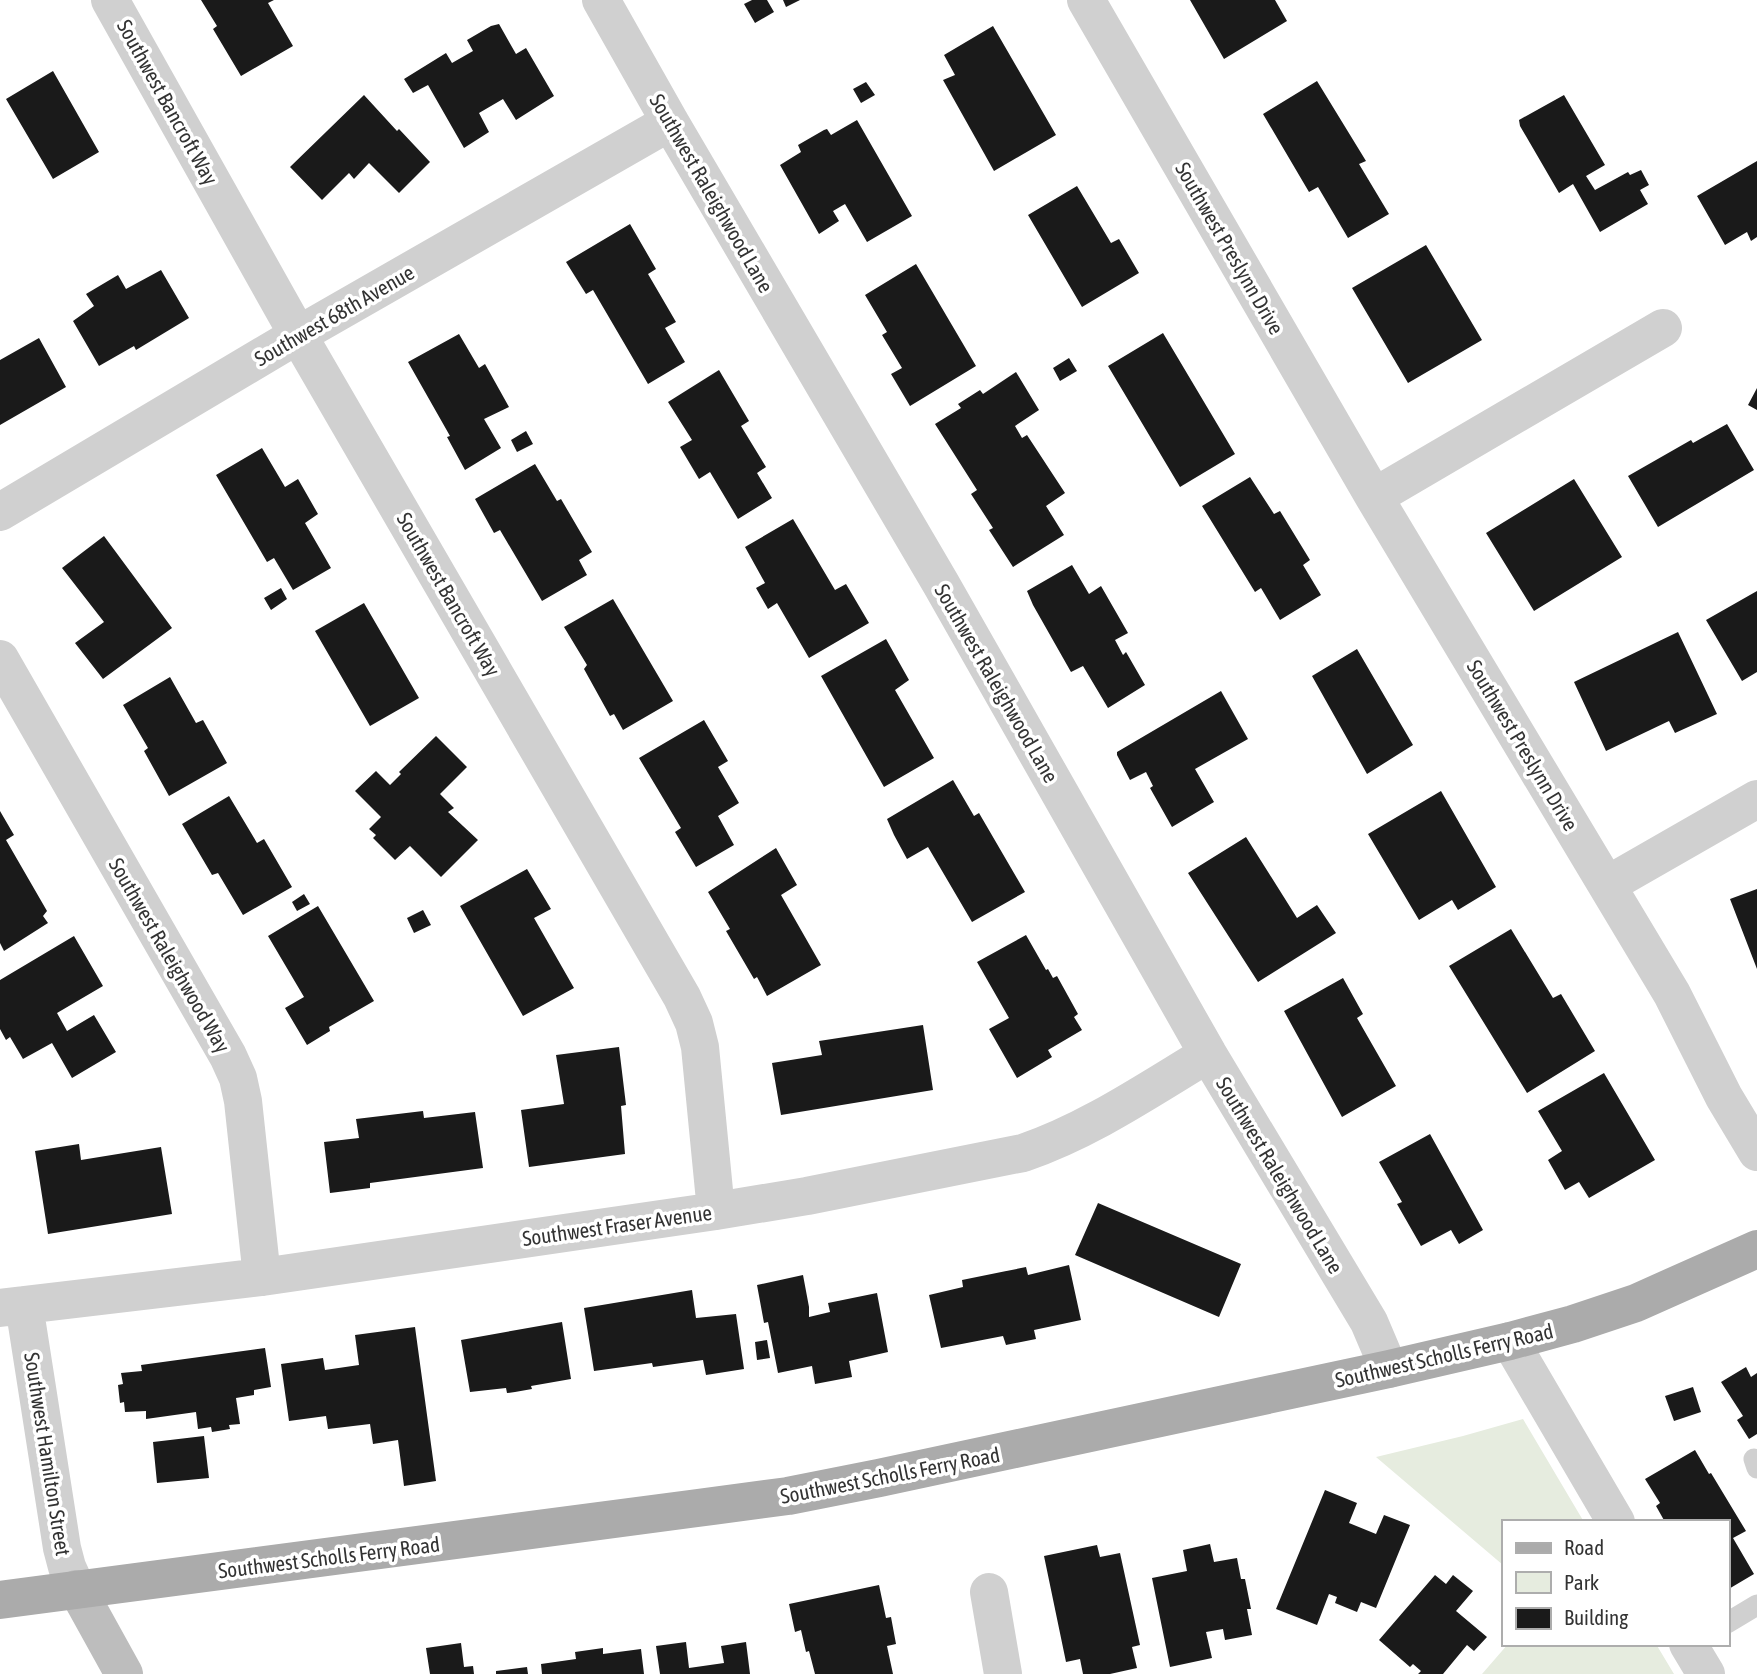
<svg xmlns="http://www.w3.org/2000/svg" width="1757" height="1674" font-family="'Asap Condensed',sans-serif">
	<rect width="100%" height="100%" fill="#fff"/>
	<path fill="#e6ecdf" d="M 1523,1419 L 1584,1522 L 1503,1522 L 1503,1565 L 1376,1457 L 1463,1436 Z
		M 1508,1644 L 1656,1644 L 1674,1674 L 1482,1674 Z"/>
	<path fill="#1a1a1a" d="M 201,0 L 274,0 L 268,3 L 293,46 L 241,76 L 213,29 L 217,26 Z
		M 752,0 L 767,0 L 774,12 L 755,23 L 744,4 Z
		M 783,0 L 800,0 L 786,7 Z
		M 1190,0 L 1275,0 L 1287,21 L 1224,59 Z
		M 499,24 L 516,54 L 526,48 L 554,96 L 516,120 L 503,99 L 479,113 L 489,132 L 464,148 L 428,85 L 413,93 L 404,79 L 446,53 L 452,63 L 473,51 L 467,40 L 491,26 Z
		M 993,26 L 1056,135 L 994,171 L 943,80 L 955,75 L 944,55 Z
		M 53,71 L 99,152 L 53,179 L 6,99 Z
		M 1317,81 L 1366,161 L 1359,164 L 1389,214 L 1348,238 L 1318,187 L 1309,192 L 1263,114 Z
		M 866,82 L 875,95 L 861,103 L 853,89 Z
		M 364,95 L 397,131 L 399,129 L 430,162 L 399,193 L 369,163 L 354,179 L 349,173 L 322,200 L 290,167 Z
		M 1564,95 L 1605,165 L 1586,176 L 1595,190 L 1628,172 L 1630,175 L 1641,170 L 1649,185 L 1640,190 L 1648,204 L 1600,232 L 1573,184 L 1559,193 L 1520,126 L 1519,120 Z
		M 857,120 L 912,216 L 867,242 L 845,204 L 833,211 L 839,221 L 819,234 L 780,165 L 801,152 L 798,145 L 824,130 L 827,129 L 831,135 Z
		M 1757,161 L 1757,237 L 1751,241 L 1747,232 L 1725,245 L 1697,196 Z
		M 1077,186 L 1111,243 L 1119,239 L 1139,273 L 1082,307 L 1028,215 Z
		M 630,224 L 656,269 L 648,274 L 676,322 L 665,328 L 685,362 L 648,384 L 593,290 L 586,294 L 566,262 Z
		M 1426,245 L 1482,340 L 1408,383 L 1352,288 Z
		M 916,264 L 976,366 L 910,406 L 891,374 L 902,368 L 882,335 L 887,332 L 865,295 Z
		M 161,270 L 189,318 L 136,350 L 134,346 L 99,366 L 73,321 L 94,306 L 86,294 L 118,275 L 126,289 Z
		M 1163,333 L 1235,454 L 1180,487 L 1108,366 Z
		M 459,334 L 479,368 L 485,364 L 509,407 L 484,419 L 501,448 L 465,470 L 447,437 L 450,436 L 408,362 Z
		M 39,338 L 66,387 L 0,425 L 0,360 Z
		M 1069,358 L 1077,371 L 1060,381 L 1053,368 Z
		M 719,370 L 749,421 L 741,426 L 766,467 L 757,473 L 772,498 L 738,519 L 710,472 L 699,479 L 680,447 L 692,440 L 668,402 Z
		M 1016,372 L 1039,410 L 1015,426 L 1022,438 L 1027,435 L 1065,493 L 1046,506 L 1064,535 L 1013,567 L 989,530 L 993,528 L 971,494 L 977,490 L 935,424 L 961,408 L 958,404 L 980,390 L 983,394 Z
		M 1757,388 L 1757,410 L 1748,405 Z
		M 1727,424 L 1754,470 L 1658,527 L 1628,476 L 1691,440 L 1693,443 Z
		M 526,431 L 533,444 L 517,452 L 511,440 Z
		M 262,448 L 285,487 L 298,479 L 318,514 L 305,523 L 331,568 L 293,590 L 274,558 L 267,562 L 216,475 Z
		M 535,464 L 557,501 L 561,499 L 592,552 L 579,560 L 587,575 L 542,601 L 500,530 L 494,533 L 475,499 Z
		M 1250,477 L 1274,514 L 1280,511 L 1310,560 L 1303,565 L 1321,595 L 1280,620 L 1261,588 L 1255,592 L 1202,506 Z
		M 1574,479 L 1622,557 L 1534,611 L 1486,533 Z
		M 793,519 L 835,590 L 846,584 L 869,623 L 809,658 L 777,603 L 768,609 L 756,588 L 765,583 L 745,547 Z
		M 104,536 L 172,628 L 103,679 L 75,643 L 104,622 L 62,568 Z
		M 1072,565 L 1089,594 L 1101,586 L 1128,633 L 1115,640 L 1123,655 L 1126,652 L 1145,685 L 1108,708 L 1083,666 L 1071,672 L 1033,605 L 1027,591 Z
		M 281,588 L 287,599 L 271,610 L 264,598 Z
		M 1757,591 L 1757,672 L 1742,681 L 1706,620 Z
		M 613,599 L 673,701 L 623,730 L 614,714 L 610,716 L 584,669 L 587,665 L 564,627 Z
		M 364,603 L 419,698 L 370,726 L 315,631 Z
		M 1678,632 L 1717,714 L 1675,733 L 1669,721 L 1606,751 L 1574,682 Z
		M 886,639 L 909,680 L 895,690 L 934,758 L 884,787 L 821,676 Z
		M 1357,649 L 1413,745 L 1367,774 L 1312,676 Z
		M 170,677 L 196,723 L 203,720 L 227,763 L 169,796 L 144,751 L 148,748 L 123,705 Z
		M 1221,691 L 1248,739 L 1195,769 L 1214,802 L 1172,827 L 1150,788 L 1153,786 L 1146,772 L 1130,780 L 1117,755 L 1117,752 Z
		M 704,720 L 728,761 L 718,767 L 739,803 L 718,816 L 734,845 L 696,867 L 675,832 L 681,828 L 639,758 Z
		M 436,736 L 467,767 L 440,794 L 454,808 L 448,812 L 478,840 L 441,877 L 410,846 L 395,860 L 373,838 L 376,835 L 369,829 L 381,817 L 355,791 L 376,771 L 390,785 L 401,774 L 399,772 Z
		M 953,780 L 974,816 L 979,813 L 1025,892 L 972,922 L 928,847 L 907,859 L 894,835 L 887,819 Z
		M 1441,791 L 1496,887 L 1458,910 L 1452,900 L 1419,920 L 1368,834 Z
		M 229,796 L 257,843 L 264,839 L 292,887 L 243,915 L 218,873 L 212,875 L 182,824 Z
		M 0,811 L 14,835 L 6,840 L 47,911 L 43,916 L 48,923 L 4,951 L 0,943 Z
		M 1246,837 L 1297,918 L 1317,905 L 1336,933 L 1258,982 L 1188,873 Z
		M 776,848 L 797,885 L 781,895 L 821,965 L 767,996 L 757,977 L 754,979 L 726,931 L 730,929 L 708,892 Z
		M 527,869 L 551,909 L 534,918 L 574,988 L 523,1016 L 460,906 Z
		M 1757,889 L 1757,969 L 1730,899 Z
		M 304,894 L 310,904 L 297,911 L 292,902 Z
		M 318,906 L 374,1001 L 329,1027 L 330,1031 L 307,1045 L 285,1008 L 304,997 L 268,936 Z
		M 423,910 L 431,925 L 414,933 L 407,918 Z
		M 1511,929 L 1553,998 L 1561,994 L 1595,1051 L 1527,1093 L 1449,966 Z
		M 1026,935 L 1046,970 L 1048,969 L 1053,978 L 1057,976 L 1078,1014 L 1074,1017 L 1082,1030 L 1048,1050 L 1052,1057 L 1017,1078 L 989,1029 L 1009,1018 L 977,962 Z
		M 74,936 L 103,986 L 57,1013 L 67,1031 L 94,1015 L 116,1052 L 72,1078 L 52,1043 L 23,1059 L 10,1037 L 6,1040 L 0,1029 L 0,980 Z
		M 1343,978 L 1363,1014 L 1357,1018 L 1396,1086 L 1342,1117 L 1284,1011 Z
		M 923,1025 L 933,1090 L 781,1115 L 772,1063 L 822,1055 L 819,1041 Z
		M 619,1047 L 626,1105 L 621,1106 L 625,1154 L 529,1167 L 521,1110 L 564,1104 L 556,1055 Z
		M 1604,1073 L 1655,1160 L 1589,1198 L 1579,1182 L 1565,1190 L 1548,1160 L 1562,1151 L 1538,1111 Z
		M 423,1111 L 424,1118 L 475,1112 L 483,1168 L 370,1183 L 370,1188 L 330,1193 L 324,1142 L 359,1138 L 356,1119 Z
		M 1430,1134 L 1483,1230 L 1459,1244 L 1451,1230 L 1421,1246 L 1397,1204 L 1402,1202 L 1379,1162 Z
		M 79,1144 L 81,1160 L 161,1147 L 172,1214 L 48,1234 L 35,1151 Z
		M 1098,1203 L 1241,1264 L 1219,1317 L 1075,1255 Z
		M 1069,1265 L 1081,1320 L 1034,1330 L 1036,1339 L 1006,1345 L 1003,1336 L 941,1348 L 929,1295 L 963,1287 L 962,1280 L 1026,1267 L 1028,1275 Z
		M 803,1275 L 809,1307 L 809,1317 L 830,1312 L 828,1303 L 877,1293 L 888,1352 L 849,1361 L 852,1377 L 815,1384 L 812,1366 L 778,1373 L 768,1322 L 764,1323 L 757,1285 Z
		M 692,1290 L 696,1318 L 736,1314 L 744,1369 L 706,1375 L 703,1360 L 653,1367 L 652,1363 L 594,1371 L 584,1308 Z
		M 562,1322 L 571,1379 L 531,1386 L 532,1389 L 515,1392 L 507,1393 L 506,1388 L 470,1392 L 461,1340 Z
		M 415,1327 L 436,1481 L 404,1486 L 398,1440 L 373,1444 L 370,1424 L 328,1429 L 326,1416 L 289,1421 L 281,1364 L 323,1358 L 325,1370 L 359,1365 L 355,1335 Z
		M 767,1340 L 770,1358 L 757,1360 L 755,1342 Z
		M 265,1348 L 271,1387 L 254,1390 L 254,1395 L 236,1398 L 240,1424 L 229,1425 L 230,1429 L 212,1432 L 211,1427 L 198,1429 L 196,1412 L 146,1419 L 146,1411 L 125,1412 L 124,1402 L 120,1403 L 118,1385 L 123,1384 L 121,1373 L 142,1371 L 141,1365 Z
		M 1746,1367 L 1751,1377 L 1757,1373 L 1757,1434 L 1749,1439 L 1737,1420 L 1743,1416 L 1721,1382 Z
		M 1693,1387 L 1701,1412 L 1674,1421 L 1665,1396 Z
		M 204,1436 L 209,1478 L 157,1483 L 153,1442 Z
		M 1695,1450 L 1709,1474 L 1711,1473 L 1746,1531 L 1733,1538 L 1754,1574 L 1727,1590 L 1727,1522 L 1665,1522 L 1656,1506 L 1660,1503 L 1645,1479 Z
		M 1325,1490 L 1357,1503 L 1349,1523 L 1376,1534 L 1384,1515 L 1410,1525 L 1376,1608 L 1361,1602 L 1357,1612 L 1335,1603 L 1337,1597 L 1329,1594 L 1317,1625 L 1276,1609 Z
		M 1210,1544 L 1214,1562 L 1237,1558 L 1241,1579 L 1245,1579 L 1251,1609 L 1247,1609 L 1252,1635 L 1225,1640 L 1223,1629 L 1206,1632 L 1212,1658 L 1170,1667 L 1152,1578 L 1187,1571 L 1183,1550 Z
		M 1097,1545 L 1100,1557 L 1120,1553 L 1140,1645 L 1132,1647 L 1137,1668 L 1110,1674 L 1083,1674 L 1080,1659 L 1066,1662 L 1044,1556 Z
		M 1435,1575 L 1446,1584 L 1453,1575 L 1473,1591 L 1456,1611 L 1487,1637 L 1474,1651 L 1467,1645 L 1443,1674 L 1418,1674 L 1421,1671 L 1413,1664 L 1410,1667 L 1379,1640 Z
		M 879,1585 L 886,1618 L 891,1617 L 896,1644 L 887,1646 L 893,1674 L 815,1674 L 809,1651 L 806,1652 L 801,1630 L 795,1632 L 789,1604 Z
		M 686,1642 L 689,1668 L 724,1663 L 721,1646 L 746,1642 L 750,1674 L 660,1674 L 656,1646 Z
		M 461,1643 L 464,1667 L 473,1666 L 474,1674 L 430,1674 L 426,1648 Z
		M 603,1648 L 603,1654 L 641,1649 L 644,1674 L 542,1674 L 541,1664 L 576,1659 L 575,1652 Z
		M 527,1667 L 528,1674 L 496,1674 L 496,1671 Z"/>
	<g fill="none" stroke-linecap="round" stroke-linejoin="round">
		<path stroke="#d0d0d0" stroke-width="21" d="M 1754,1459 L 1757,1468
			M 1727,1623 L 1757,1605"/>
		<path stroke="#d0d0d0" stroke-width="38" d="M 110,0 L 298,335 L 682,997 L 694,1023 L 700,1047 L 716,1211
			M 601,0 L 670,122 L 941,584 L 1208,1054 L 1369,1322 L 1389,1369
			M 1086,0 L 1374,497 L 1672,994 L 1724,1097 L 1757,1152
			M 1374,497 L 1663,328
			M 0,512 L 298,335 L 670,122
			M 0,659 L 228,1056 L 238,1078 L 243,1101 L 262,1277
			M 1607,885 L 1757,799
			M 24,1305 L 62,1548 L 67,1567 L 77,1589
			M 0,1308 L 262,1277 L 716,1211 L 807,1196 L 1023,1153 C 1090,1130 1148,1090 1208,1054
			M 1510,1341 L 1616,1522
			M 989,1592 L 1003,1674
			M 1688,1644 L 1706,1674"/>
		<path stroke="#bdbdbd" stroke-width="38" d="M 77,1589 L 124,1674"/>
		<path stroke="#ababab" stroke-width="38" d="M 0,1600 L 690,1509 L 788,1496 L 879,1478 L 1389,1369 L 1510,1341 L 1573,1324 L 1636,1303 L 1757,1249"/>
	</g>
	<g text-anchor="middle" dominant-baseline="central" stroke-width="7" stroke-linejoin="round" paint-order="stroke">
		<g font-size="21" fill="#333" stroke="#fff">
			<text transform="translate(168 102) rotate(61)">Southwest Bancroft Way</text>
			<text transform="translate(712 193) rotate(60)">Southwest Raleighwood Lane</text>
			<text transform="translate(1230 248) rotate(60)">Southwest Preslynn Drive</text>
			<text transform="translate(334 315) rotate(-30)">Southwest 68th Avenue</text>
			<text transform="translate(449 594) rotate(60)">Southwest Bancroft Way</text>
			<text transform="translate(997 683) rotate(60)">Southwest Raleighwood Lane</text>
			<text transform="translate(1523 745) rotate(59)">Southwest Preslynn Drive</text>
			<text transform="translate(170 955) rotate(60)">Southwest Raleighwood Way</text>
			<text transform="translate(1280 1175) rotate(59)">Southwest Raleighwood Lane</text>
			<text transform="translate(617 1225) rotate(-8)">Southwest Fraser Avenue</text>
			<text transform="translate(1444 1355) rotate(-13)">Southwest Scholls Ferry Road</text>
			<text transform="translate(48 1454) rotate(81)">Southwest Hamilton Street</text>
			<text transform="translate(890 1475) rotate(-11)">Southwest Scholls Ferry Road</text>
			<text transform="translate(329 1557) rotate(-7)">Southwest Scholls Ferry Road</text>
		</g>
	</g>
	<rect x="1502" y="1520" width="228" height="126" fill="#ffffff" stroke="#adadad" stroke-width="2"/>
	<rect x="1516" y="1543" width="35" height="10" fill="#ababab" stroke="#adadad" stroke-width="2"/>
	<text x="1564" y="1555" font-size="21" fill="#333333">Road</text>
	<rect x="1516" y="1572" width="35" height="21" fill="#e6ecdf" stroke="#adadad" stroke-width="2"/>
	<text x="1564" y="1590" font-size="21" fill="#333333">Park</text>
	<rect x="1516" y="1608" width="35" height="21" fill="#1a1a1a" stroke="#adadad" stroke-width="2"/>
	<text x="1564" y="1625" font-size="21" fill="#333333">Building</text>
</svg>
